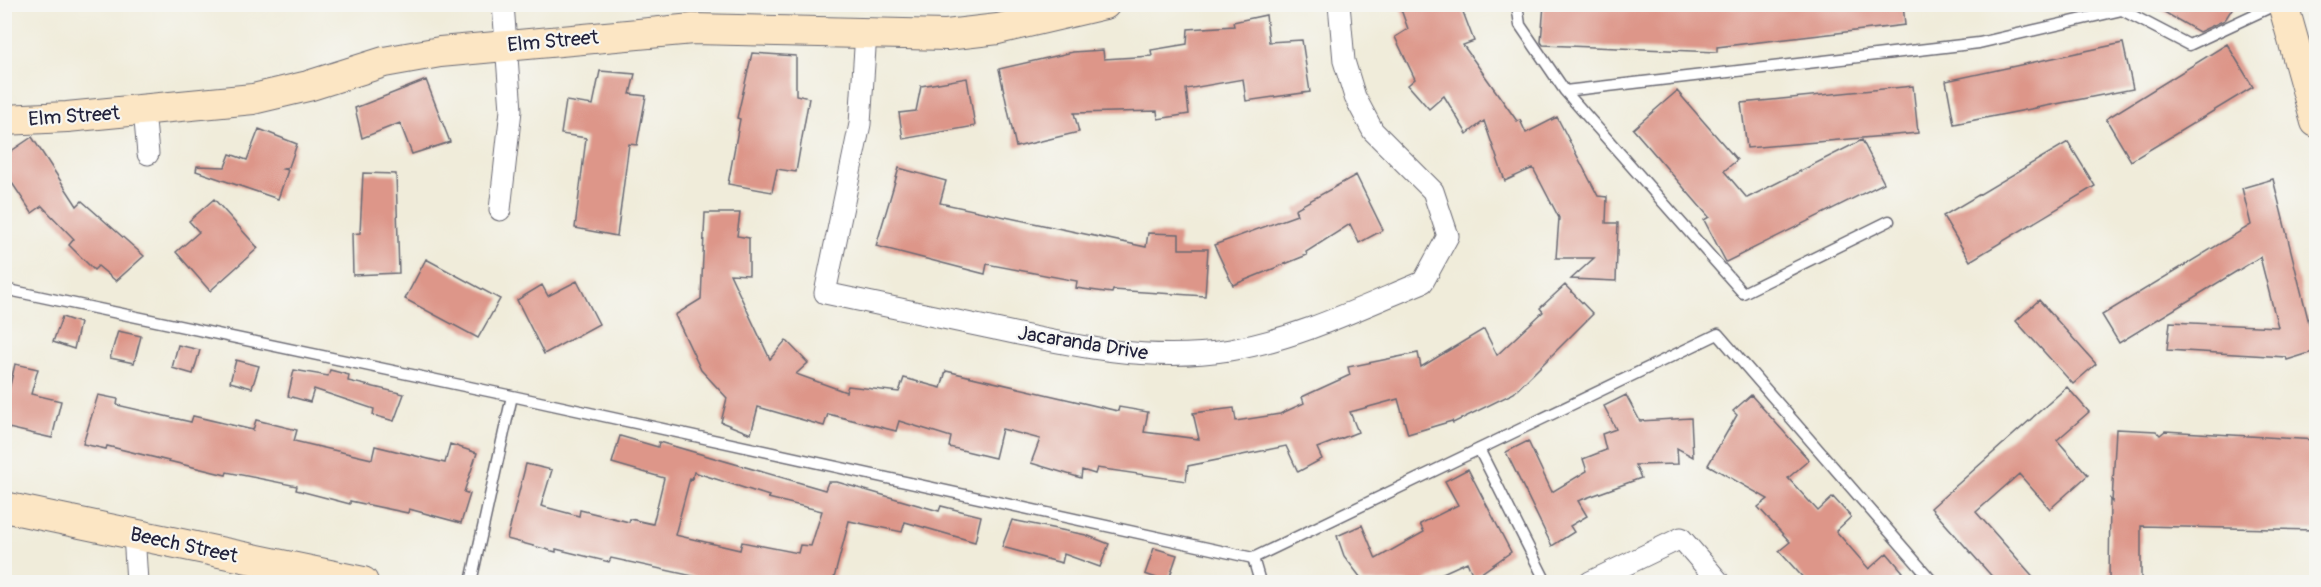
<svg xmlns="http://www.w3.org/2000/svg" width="2321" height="587" font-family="Pangolin,sans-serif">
	<rect width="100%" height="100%" fill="#f6f6f2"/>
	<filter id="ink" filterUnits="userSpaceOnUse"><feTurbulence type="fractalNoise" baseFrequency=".0167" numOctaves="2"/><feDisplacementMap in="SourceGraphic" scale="12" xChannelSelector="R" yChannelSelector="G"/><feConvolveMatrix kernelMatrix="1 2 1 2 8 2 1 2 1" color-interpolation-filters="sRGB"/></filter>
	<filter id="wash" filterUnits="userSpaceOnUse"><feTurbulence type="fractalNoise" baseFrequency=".008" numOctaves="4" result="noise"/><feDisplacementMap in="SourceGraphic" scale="24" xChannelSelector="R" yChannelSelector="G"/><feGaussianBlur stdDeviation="1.35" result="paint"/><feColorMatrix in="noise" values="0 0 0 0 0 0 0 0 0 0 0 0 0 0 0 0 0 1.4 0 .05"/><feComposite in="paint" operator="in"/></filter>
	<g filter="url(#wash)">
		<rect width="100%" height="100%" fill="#f0ecda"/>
		<g id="blocks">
			<path fill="#dd9689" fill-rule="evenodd" d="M 1399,4 L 1460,4 L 1474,41 L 1463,45 L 1517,121 L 1520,120 L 1526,133 L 1557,117 L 1598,196 L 1607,197 L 1606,223 L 1618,223 L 1616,281 L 1571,279 L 1594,258 L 1556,258 L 1559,218 L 1533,168 L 1505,181 L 1484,121 L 1467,134 L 1444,96 L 1429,109 L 1408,85 L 1415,79 L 1395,37 L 1408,29 Z
				M 1544,4 L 1736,7 L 1736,4 L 1903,4 L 1905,25 L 1717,47 L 1717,52 L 1543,45 L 1541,42 Z
				M 2150,4 L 2235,4 L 2225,20 L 2199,32 Z
				M 1266,15 L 1269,42 L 1302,40 L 1310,92 L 1246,101 L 1243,79 L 1186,89 L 1189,114 L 1158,119 L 1157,111 L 1074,113 L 1079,132 L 1016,147 L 999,69 L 1073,52 L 1103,50 L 1104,59 L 1152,56 L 1151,50 L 1187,44 L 1188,29 L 1234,26 L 1233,22 Z
				M 2123,43 L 2133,89 L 1954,124 L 1946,81 Z
				M 2227,44 L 2253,87 L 2131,161 L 2106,119 Z
				M 752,53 L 796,56 L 796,95 L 809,98 L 796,172 L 777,169 L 772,192 L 728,184 L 740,119 L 737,118 Z
				M 600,71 L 635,74 L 630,94 L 646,96 L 637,145 L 629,144 L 617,236 L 575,228 L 586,138 L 561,134 L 566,101 L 593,105 Z
				M 967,78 L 975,126 L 903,139 L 899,113 L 916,111 L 921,86 Z
				M 426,80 L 450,142 L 412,154 L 400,123 L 362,138 L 355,108 Z
				M 1913,86 L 1918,133 L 1747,148 L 1741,103 Z
				M 1677,91 L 1737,160 L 1724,171 L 1747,198 L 1862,140 L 1884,183 L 1726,262 L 1704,220 L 1709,217 L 1633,129 Z
				M 259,129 L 297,144 L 289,167 L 283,169 L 288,170 L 278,199 L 196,171 L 197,166 L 225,167 L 230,154 L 247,160 Z
				M 32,137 L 77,206 L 82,201 L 144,256 L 116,281 L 98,266 L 94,270 L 69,245 L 74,239 L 42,206 L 32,213 L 4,171 L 4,156 Z
				M 2068,142 L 2095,186 L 1970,261 L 1943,216 Z
				M 899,168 L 946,181 L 940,203 L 1146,247 L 1148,233 L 1179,234 L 1179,249 L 1208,249 L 1205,296 L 1113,290 L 1112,293 L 1076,288 L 1077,281 L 987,264 L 985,274 L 876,246 Z
				M 363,173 L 396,174 L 399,273 L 353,275 L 352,234 L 360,233 Z
				M 1356,175 L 1383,230 L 1359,243 L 1350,224 L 1306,252 L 1307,255 L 1233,285 L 1214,245 L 1297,215 L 1295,209 Z
				M 2273,179 L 2316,351 L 2287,360 L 2286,357 L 2167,350 L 2170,322 L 2278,327 L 2260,257 L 2119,343 L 2102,315 L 2251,225 L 2242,188 Z
				M 214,199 L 258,248 L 210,291 L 176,252 L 199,232 L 189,221 Z
				M 705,213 L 740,213 L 737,236 L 749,238 L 749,275 L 730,274 L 770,359 L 786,340 L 808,363 L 796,374 L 846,392 L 848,386 L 899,392 L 904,378 L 941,388 L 946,371 L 1118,411 L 1119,407 L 1148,412 L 1144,432 L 1199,439 L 1193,413 L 1234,408 L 1236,421 L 1280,414 L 1304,403 L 1302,397 L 1350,375 L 1348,367 L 1418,353 L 1421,367 L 1484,329 L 1497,355 L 1543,312 L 1540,308 L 1565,285 L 1593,314 L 1514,393 L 1453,423 L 1452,421 L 1408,434 L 1398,399 L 1350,412 L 1358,432 L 1317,448 L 1322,459 L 1298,472 L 1286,446 L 1188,466 L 1186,481 L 1097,468 L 1095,474 L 1082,470 L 1081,478 L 1031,463 L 1040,439 L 1002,429 L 995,458 L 949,447 L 951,437 L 899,421 L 896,431 L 828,414 L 824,426 L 758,407 L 751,434 L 721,422 L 727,398 L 701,370 L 675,315 L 701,299 Z
				M 426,259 L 500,299 L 478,338 L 405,299 Z
				M 577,281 L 599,324 L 544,354 L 517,300 L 542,285 L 548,296 Z
				M 2039,300 L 2096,364 L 2073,384 L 2016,321 Z
				M 62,317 L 80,323 L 74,349 L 53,342 Z
				M 118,331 L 141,336 L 134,363 L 110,358 Z
				M 178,345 L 200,350 L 193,374 L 172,368 Z
				M 236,360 L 259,366 L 252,388 L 230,382 Z
				M 15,364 L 38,369 L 31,394 L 61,401 L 52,438 L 4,427 L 4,411 Z
				M 294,370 L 328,376 L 330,370 L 349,375 L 348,381 L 404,394 L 394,421 L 373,415 L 374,409 L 314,389 L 310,402 L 288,396 Z
				M 2067,387 L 2089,412 L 2057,440 L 2088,475 L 2050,509 L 2019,474 L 1976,512 L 2038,582 L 1997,582 L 1931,508 Z
				M 98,395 L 118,399 L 117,405 L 191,422 L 193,416 L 253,430 L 256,420 L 297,430 L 294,441 L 372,459 L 375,446 L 445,463 L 450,444 L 477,453 L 464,492 L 470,494 L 461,523 L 409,509 L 408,513 L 350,501 L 350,504 L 296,490 L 297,486 L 227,472 L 226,475 L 107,446 L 106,449 L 83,444 Z
				M 1626,395 L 1640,421 L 1691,418 L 1693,457 L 1677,448 L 1678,464 L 1635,465 L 1641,478 L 1578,501 L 1587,516 L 1570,526 L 1574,532 L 1552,546 L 1506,452 L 1528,441 L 1552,492 L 1587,471 L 1583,459 L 1606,450 L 1602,434 L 1616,429 L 1604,406 Z
				M 1751,395 L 1809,460 L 1788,478 L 1818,511 L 1833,497 L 1851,517 L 1836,531 L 1869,569 L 1887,553 L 1903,572 L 1892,582 L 1807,582 L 1779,551 L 1790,542 L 1758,507 L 1768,499 L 1708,465 L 1737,415 L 1733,411 Z
				M 2116,429 L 2156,431 L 2160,435 L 2165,431 L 2316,440 L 2316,530 L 2141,526 L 2141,582 L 2109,582 L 2110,499 L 2112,502 Z
				M 620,436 L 658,447 L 659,442 L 825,490 L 828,482 L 837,482 L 939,511 L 941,506 L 981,516 L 975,542 L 905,522 L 902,532 L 849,521 L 833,582 L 720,582 L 611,558 L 609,562 L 556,549 L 556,552 L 507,539 L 526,464 L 552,470 L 541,506 L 579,516 L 580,510 L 629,522 L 630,519 L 653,524 L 664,478 L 612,463 ZM 694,472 L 769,496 L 768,498 L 822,511 L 811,546 L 800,545 L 798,553 L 742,542 L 740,550 L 675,535 L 690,478 L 692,479 Z
				M 1468,469 L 1511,552 L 1474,578 L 1467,562 L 1423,582 L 1364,582 L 1344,556 L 1337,536 L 1362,525 L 1376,559 L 1424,532 L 1420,524 L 1458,505 L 1445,481 Z
				M 1012,520 L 1086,535 L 1109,544 L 1100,567 L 1064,554 L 1062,563 L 1002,547 Z
				M 1154,548 L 1177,555 L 1168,582 L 1145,574 Z"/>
		</g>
	</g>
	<g filter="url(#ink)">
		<use href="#blocks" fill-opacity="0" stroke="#6a6973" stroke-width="1.5"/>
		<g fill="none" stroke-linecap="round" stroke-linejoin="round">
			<g stroke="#6a6973" stroke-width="13">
				<path id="lane" d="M 1517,4 L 1520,25 L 1565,91 L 1743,293 L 1889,221
					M 1565,91 L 1979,43 L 2122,10 L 2189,45 L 2277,4
					M 4,289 L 512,396 L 1253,558 L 1260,582
					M 1479,449 L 1546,582
					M 1253,558 L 1718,334 L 1933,582
					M 471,582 L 512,396"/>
			</g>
			<g stroke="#6a6973" stroke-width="23">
				<path id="street" d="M 866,33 L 860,124 L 825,293 C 882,305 938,317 995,329 C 1073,346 1150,363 1230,350 C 1297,339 1360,308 1423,282 L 1448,236 L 1433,191 L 1373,131 L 1355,97 L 1344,61 L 1339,4
					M 144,110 L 148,154
					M 500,210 L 511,110 L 503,4
					M 134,534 L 137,582
					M 1590,582 L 1681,538 L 1719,582"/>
			</g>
			<g stroke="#6a6973" stroke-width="32">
				<path id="secondary" d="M 2283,4 L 2316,122
					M 4,120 L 67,117 L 253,99 L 308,86 L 384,62 L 440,52 L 693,29 L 946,35 L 998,29 L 1105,4
					M 4,507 L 363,582"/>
			</g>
			<use href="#lane" stroke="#fff" stroke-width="10"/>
			<use href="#street" stroke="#fff" stroke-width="21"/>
			<use href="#secondary" stroke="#fce6c4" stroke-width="30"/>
		</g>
	</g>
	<g text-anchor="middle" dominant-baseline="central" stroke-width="4.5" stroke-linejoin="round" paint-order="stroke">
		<g font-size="20" fill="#22223b" stroke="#f6f6f2">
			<text transform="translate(553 41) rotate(-5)">Elm Street</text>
			<text transform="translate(74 116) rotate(-4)">Elm Street</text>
			<text transform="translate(1083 343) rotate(9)">Jacaranda Drive</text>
			<text transform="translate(184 545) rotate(12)">Beech Street</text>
		</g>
	</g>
	<rect width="2321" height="587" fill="none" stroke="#f6f6f2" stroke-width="24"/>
</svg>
